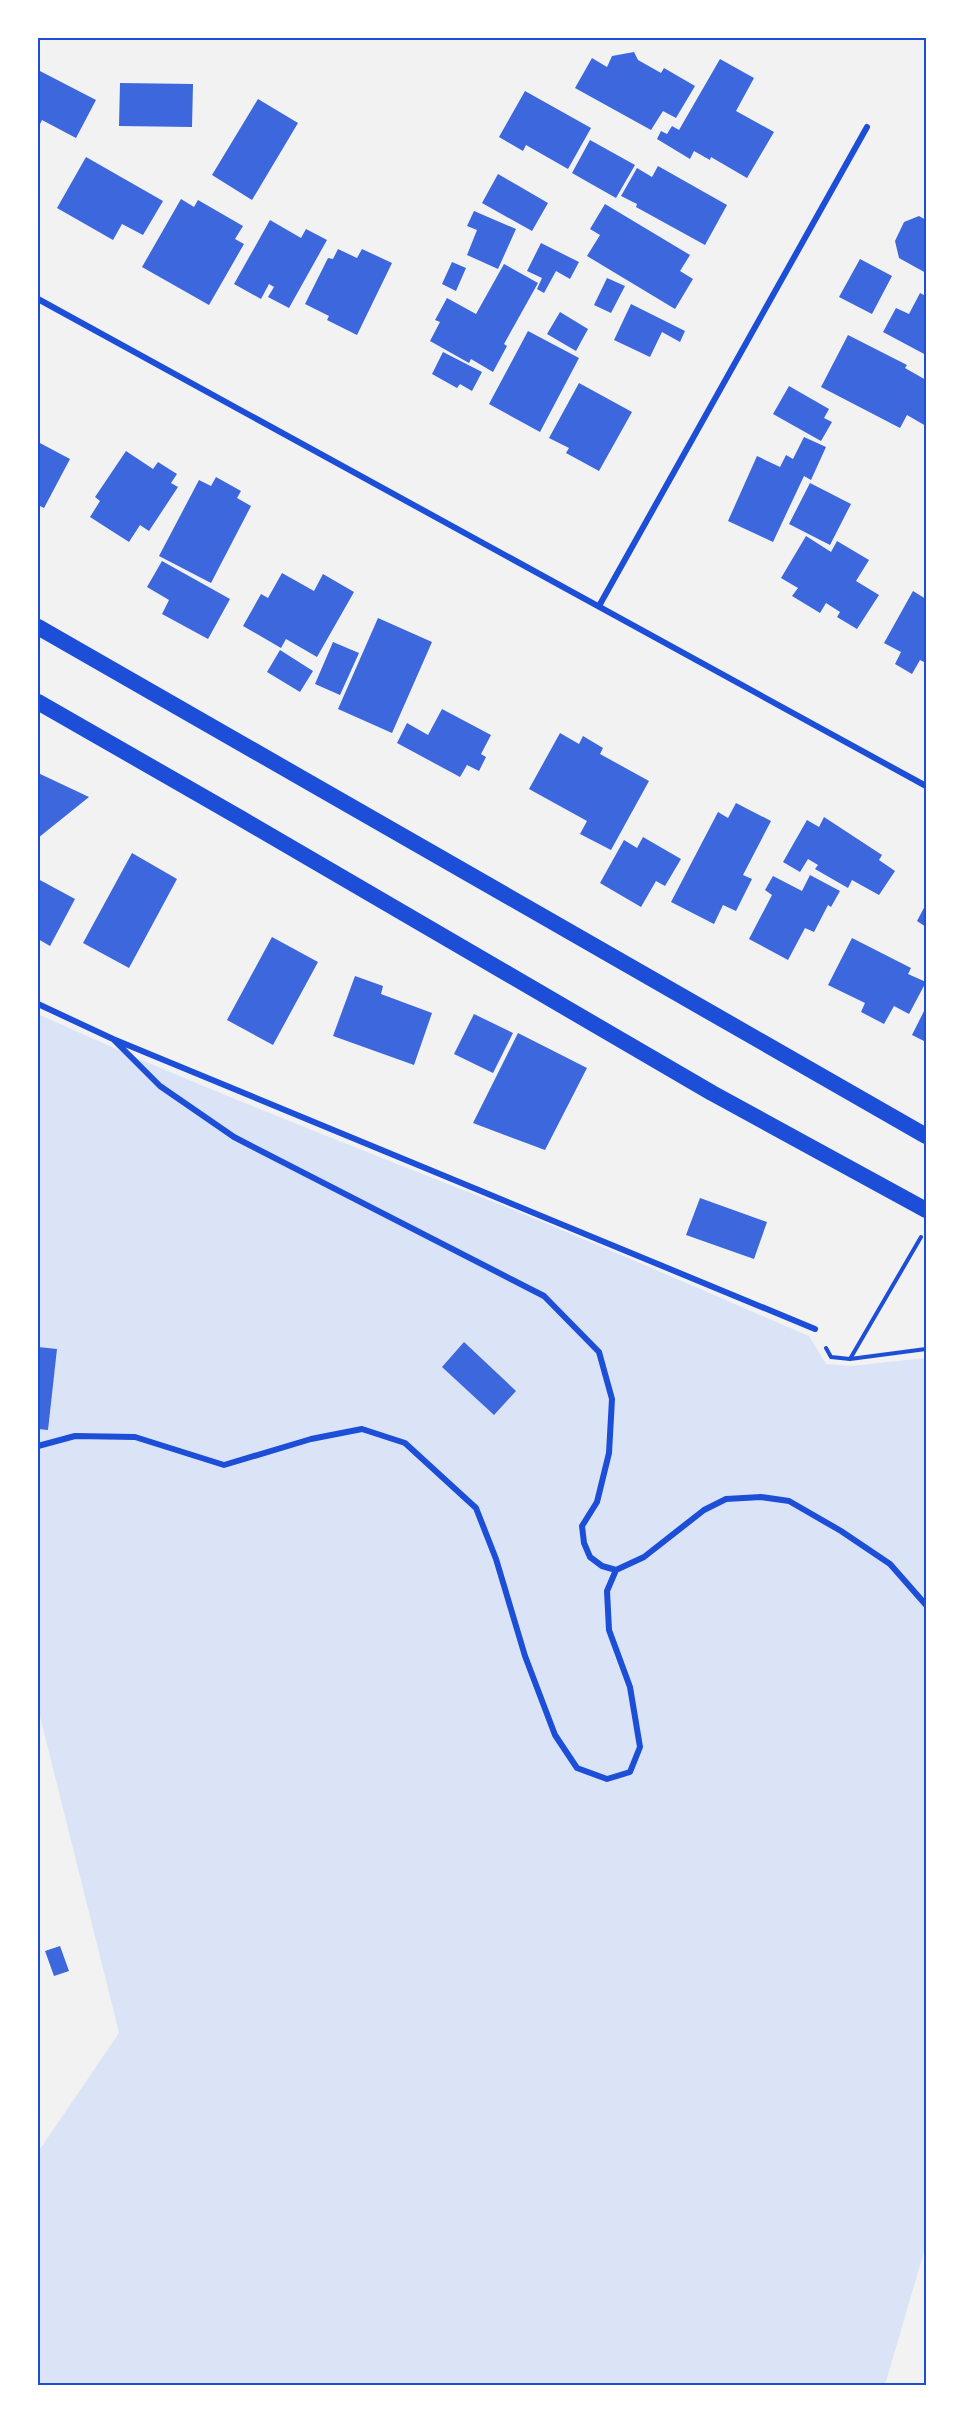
<svg xmlns="http://www.w3.org/2000/svg" width="964" height="2423" font-family="Cabin,sans-serif">
	<rect width="100%" height="100%" fill="#f2f2f2"/>
	<path fill="#dbe4f7" d="M 38,1014 C 195,1086 356,1147 516,1211 C 614,1251 711,1294 809,1336 L 826,1364 L 851,1366 L 926,1358 L 926,2245 L 885,2385 L 38,2386 L 38,2152 L 119,2033 L 38,1709 Z"/>
	<path fill="#3d67dc" d="M 634,52 L 638,60 L 661,73 L 664,68 L 695,86 L 676,118 L 663,111 L 651,130 L 575,88 L 592,58 L 607,67 L 612,56 Z
		M 720,59 L 754,78 L 736,111 L 774,132 L 747,178 L 711,157 L 710,160 L 694,151 L 690,159 L 657,139 L 661,131 L 667,134 L 672,126 L 679,130 Z
		M 38,70 L 96,100 L 76,138 L 42,120 L 38,128 Z
		M 120,83 L 193,84 L 192,127 L 119,126 Z
		M 525,91 L 591,128 L 568,169 L 526,145 L 523,151 L 499,137 Z
		M 258,99 L 298,123 L 252,200 L 212,175 Z
		M 590,140 L 635,165 L 616,198 L 572,173 Z
		M 86,157 L 163,201 L 143,235 L 122,224 L 113,240 L 57,208 Z
		M 658,166 L 727,205 L 705,245 L 636,207 L 637,204 L 621,196 L 637,168 L 652,177 Z
		M 498,174 L 548,203 L 532,231 L 482,203 Z
		M 181,199 L 194,207 L 198,200 L 243,226 L 235,239 L 244,244 L 209,305 L 142,267 Z
		M 605,204 L 690,255 L 680,271 L 693,279 L 675,309 L 587,256 L 600,235 L 590,229 Z
		M 474,211 L 516,229 L 498,269 L 467,255 L 477,230 L 467,226 Z
		M 919,216 L 926,220 L 926,273 L 899,258 L 895,241 L 904,222 Z
		M 270,220 L 301,238 L 306,229 L 327,240 L 289,308 L 268,297 L 274,287 L 269,284 L 261,299 L 234,284 Z
		M 541,243 L 579,262 L 570,279 L 556,271 L 544,293 L 537,289 L 542,278 L 527,271 Z
		M 338,249 L 357,258 L 362,249 L 392,263 L 357,335 L 327,320 L 329,316 L 305,304 L 328,258 L 333,259 Z
		M 860,259 L 892,276 L 872,314 L 839,297 Z
		M 452,262 L 466,268 L 456,291 L 442,284 Z
		M 504,264 L 538,283 L 504,344 L 507,346 L 493,372 L 471,359 L 469,363 L 430,341 L 440,322 L 435,320 L 447,298 L 476,314 Z
		M 607,278 L 625,286 L 611,313 L 594,305 Z
		M 920,293 L 926,296 L 926,355 L 883,332 L 896,308 L 909,314 Z
		M 631,304 L 685,331 L 680,342 L 662,332 L 650,357 L 614,340 Z
		M 560,312 L 588,329 L 576,351 L 547,334 Z
		M 528,331 L 579,358 L 540,432 L 489,404 Z
		M 848,335 L 907,365 L 905,368 L 926,380 L 926,426 L 907,415 L 900,428 L 821,387 Z
		M 443,352 L 482,372 L 472,391 L 460,384 L 457,388 L 432,374 Z
		M 579,383 L 632,412 L 599,471 L 566,453 L 569,448 L 549,438 Z
		M 789,386 L 829,409 L 824,418 L 832,422 L 821,441 L 773,414 Z
		M 804,437 L 826,447 L 811,480 L 804,476 L 773,542 L 728,521 L 757,456 L 780,467 L 786,455 L 793,459 Z
		M 38,442 L 70,459 L 44,508 L 38,505 Z
		M 126,451 L 153,469 L 158,462 L 177,474 L 171,483 L 178,487 L 149,531 L 140,525 L 129,542 L 90,517 L 100,501 L 95,497 Z
		M 216,477 L 241,491 L 237,498 L 251,506 L 211,583 L 159,556 L 199,480 L 211,486 Z
		M 810,483 L 851,504 L 830,545 L 789,524 Z
		M 806,536 L 831,552 L 837,541 L 869,560 L 856,581 L 879,595 L 857,629 L 837,617 L 840,612 L 826,603 L 820,613 L 792,596 L 798,588 L 781,578 Z
		M 162,561 L 230,599 L 208,639 L 162,614 L 169,600 L 147,587 Z
		M 282,573 L 314,591 L 323,574 L 354,592 L 317,657 L 286,639 L 281,648 L 243,626 L 261,594 L 268,598 Z
		M 913,591 L 926,599 L 926,663 L 920,660 L 912,674 L 895,664 L 901,652 L 884,643 Z
		M 378,618 L 432,642 L 392,733 L 338,709 Z
		M 333,642 L 359,653 L 340,695 L 315,684 Z
		M 280,650 L 313,671 L 300,692 L 267,672 Z
		M 442,709 L 491,735 L 481,754 L 486,757 L 479,771 L 467,765 L 460,777 L 397,743 L 407,723 L 428,735 Z
		M 560,733 L 579,744 L 583,736 L 603,748 L 600,754 L 649,781 L 611,850 L 580,834 L 587,821 L 529,789 Z
		M 38,773 L 89,797 L 38,838 Z
		M 736,803 L 771,821 L 743,875 L 752,879 L 736,911 L 723,905 L 714,924 L 671,902 L 718,812 L 728,818 Z
		M 824,817 L 882,855 L 879,860 L 895,871 L 879,895 L 852,880 L 848,888 L 815,869 L 818,865 L 808,859 L 800,872 L 783,862 L 807,820 L 819,827 Z
		M 643,837 L 681,859 L 665,886 L 656,881 L 641,907 L 600,883 L 624,840 L 637,848 Z
		M 132,853 L 177,879 L 129,968 L 83,943 Z
		M 810,875 L 840,891 L 831,907 L 828,905 L 814,932 L 805,928 L 788,960 L 749,939 L 772,895 L 765,890 L 773,876 L 802,891 Z
		M 38,879 L 75,899 L 50,946 L 38,939 Z
		M 926,904 L 926,927 L 917,921 Z
		M 272,937 L 318,962 L 273,1045 L 227,1020 Z
		M 852,938 L 911,968 L 908,974 L 926,982 L 909,1014 L 894,1006 L 884,1024 L 861,1012 L 865,1003 L 828,985 Z
		M 355,976 L 383,986 L 381,994 L 432,1013 L 414,1065 L 333,1036 Z
		M 926,1007 L 926,1042 L 912,1035 Z
		M 474,1014 L 513,1033 L 493,1073 L 454,1054 Z
		M 518,1033 L 587,1068 L 545,1150 L 473,1123 Z
		M 700,1198 L 767,1222 L 754,1259 L 686,1235 Z
		M 464,1342 L 516,1391 L 494,1415 L 442,1367 Z
		M 38,1347 L 57,1349 L 48,1430 L 38,1429 Z
		M 60,1946 L 69,1971 L 54,1976 L 45,1951 Z"/>
	<g fill="none" stroke-linecap="round" stroke-linejoin="round">
		<path stroke="#1d4ed8" stroke-width="4" d="M 826,1348 L 831,1357 L 850,1359 L 926,1349
			M 850,1359 L 921,1237"/>
		<path stroke="#1d4ed8" stroke-width="6" d="M 38,299 L 926,786
			M 599,606 L 867,127
			M 38,1004 L 113,1039 L 815,1329
			M 113,1039 L 160,1086 L 234,1137 L 544,1296 L 599,1352 L 612,1399 L 609,1453 L 597,1502 L 582,1526 L 584,1543 L 590,1557 L 602,1566 L 616,1570 L 644,1557 L 704,1510 L 726,1499 L 761,1497 L 789,1501 L 841,1531 L 890,1564 L 926,1605
			M 38,1446 L 75,1436 L 135,1437 L 224,1465 L 311,1439 L 362,1429 L 405,1443 L 476,1508 L 496,1559 L 525,1656 L 555,1735 L 577,1768 L 607,1779 L 630,1772 L 640,1747 L 630,1687 L 609,1630 L 607,1591 L 616,1570"/>
		<path stroke="#1d4ed8" stroke-width="16" d="M 38,627 L 926,1136
			M 38,702 L 242,819 L 712,1093 L 926,1210"/>
	</g>
	<rect width="964" height="2423" fill="none" stroke="#ffffff" stroke-width="78"/>
	<rect x="39" y="39" width="886" height="2345" fill="none" stroke="#1d4ed8" stroke-width="2"/>
</svg>
